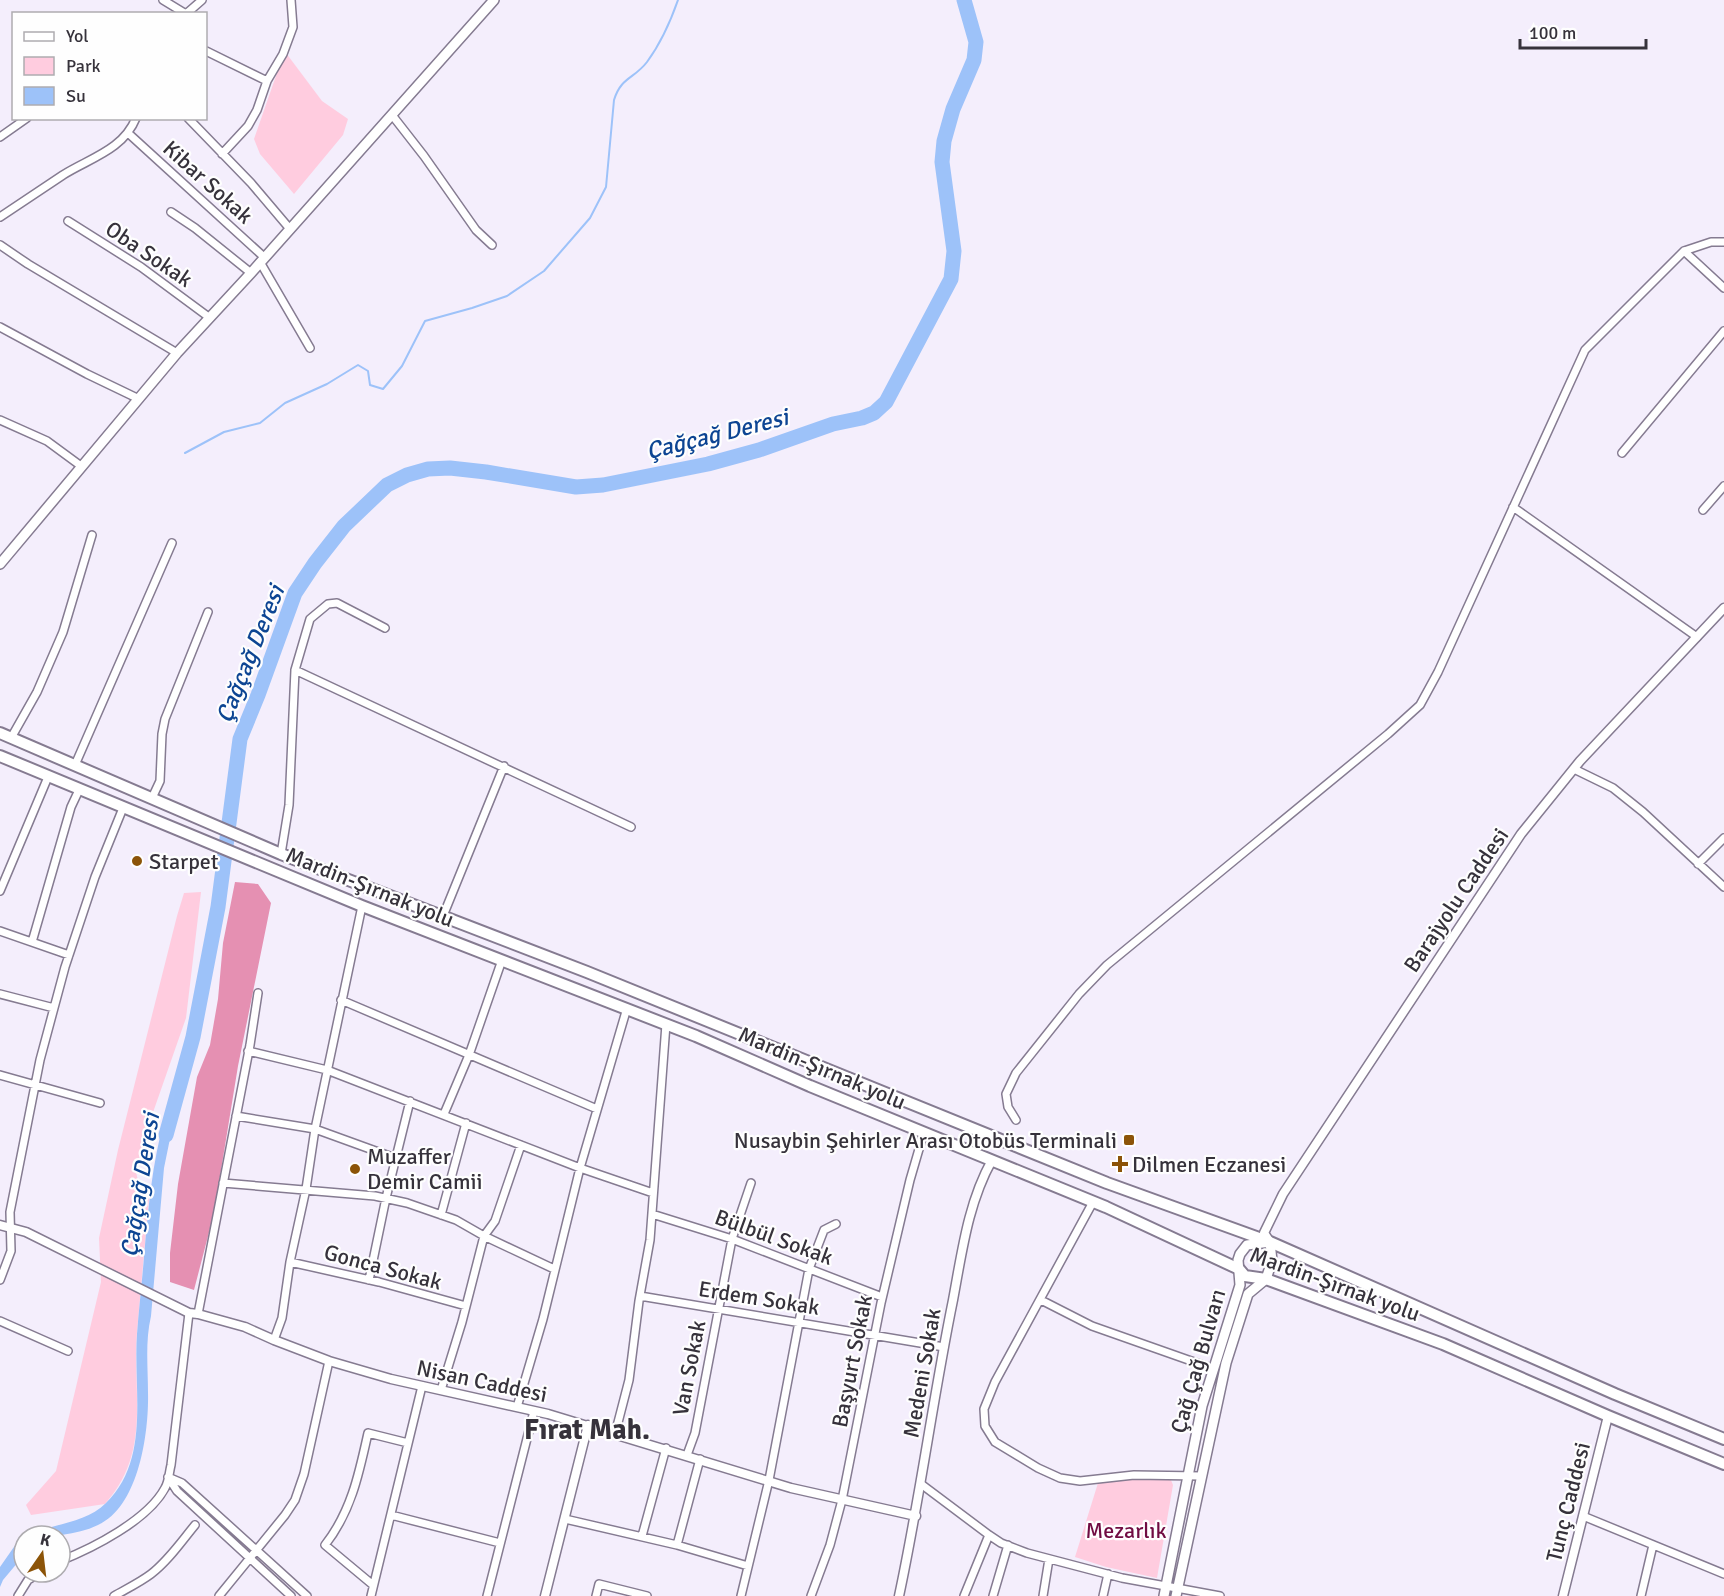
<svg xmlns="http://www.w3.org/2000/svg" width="1724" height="1596" font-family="Signika,sans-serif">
	<rect width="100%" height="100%" fill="#f4eefc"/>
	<path fill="#ffccdf" d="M 286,53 L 322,101 L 348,119 L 343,135 L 294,194 L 260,154 L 254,139 L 277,73 Z
		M 201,892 L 186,1018 L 143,1141 L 136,1172 L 139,1185 L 149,1199 C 145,1244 141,1288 137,1332 C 132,1394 152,1451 105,1504 L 31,1515 L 26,1505 L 56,1471 L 101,1282 L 99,1238 L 118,1150 L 177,916 L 184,893 Z
		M 1121,1479 L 1171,1480 L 1173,1485 L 1157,1578 L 1106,1567 L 1075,1557 L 1098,1483 Z"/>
	<path fill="#e590b2" d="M 235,882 L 258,884 L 271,903 L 238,1066 L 214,1213 L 194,1290 L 170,1282 L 170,1253 L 178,1184 L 197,1077 L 210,1045 L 218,999 L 223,943 Z"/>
	<path fill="#9dc2f9" d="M 171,1115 L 174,1119 L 164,1168 L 151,1316 C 145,1342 148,1367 148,1393 C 149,1432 139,1507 98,1525 C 75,1536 51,1536 27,1536 C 52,1523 85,1524 106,1503 C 151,1460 133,1389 137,1334 C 139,1308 142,1282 144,1257 C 148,1210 152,1163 165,1117 Z
		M 24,1538 L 24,1555 L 3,1580 L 0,1587 L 0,1567 L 16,1544 Z"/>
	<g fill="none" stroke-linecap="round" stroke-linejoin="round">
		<path stroke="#9dc2f9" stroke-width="2" d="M 185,453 L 224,432 L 260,423 L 285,403 L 327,384 L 358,365 L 368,371 L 370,385 L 383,389 L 402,366 L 425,321 L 472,308 L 507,296 L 544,271 L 590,218 L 606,187 L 614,100 C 621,77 634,79 647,62 C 661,43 670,23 678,0"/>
		<path stroke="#9dc2f9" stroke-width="15" d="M 166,1135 L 193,1037 L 218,907 L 240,739 L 258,695 L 295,593 L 315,563 L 344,526 L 387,485 L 407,475 L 428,469 L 450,468 L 486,472 L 576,487 L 603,485 L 708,464 L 759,450 L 833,424 L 862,418 L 874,413 L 886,402 L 951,279 L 954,251 L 942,162 L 944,141 L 953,109 L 974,60 L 976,42 L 964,0"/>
		<g stroke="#857b91" stroke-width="10">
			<path id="minor" d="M 163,0 L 186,14
				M 186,14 L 202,0
				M 206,51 L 267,81
				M 392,115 L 424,156 L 476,230 L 492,245
				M 188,118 L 251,183 L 290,229
				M 128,133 L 264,257
				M 0,137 L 27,118
				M 222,154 L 248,126 L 257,110 L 267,81 L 283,54 L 293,27 L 291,0
				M 171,212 L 195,228 L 251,273
				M 0,217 C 21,203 42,189 63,175 C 90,158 123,150 136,118
				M 68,221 L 141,267 L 210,318
				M 0,245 L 28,264 L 177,353
				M 1684,251 L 1724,288
				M 260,262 L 310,348
				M 0,327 L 87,374 L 139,399
				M 0,420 L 47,441 L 81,466
				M 1622,453 L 1724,331
				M 1513,507 L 1697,637
				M 1703,510 L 1724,486
				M 295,670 L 631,827
				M 11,738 L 37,692 L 63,632 L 92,535
				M 75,765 L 172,543
				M 1574,769 L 1613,788 L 1643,812 L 1724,887
				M 152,798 L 160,781 L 162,734 L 165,719 L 208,612
				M 281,854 L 289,805 L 295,670 L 310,619 L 328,604 L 337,603 L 385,628
				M 1698,864 L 1724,838
				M 0,891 L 48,777
				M 443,916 L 504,766
				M 0,931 L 69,955
				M 32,942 L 71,807 L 79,790
				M 0,994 L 54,1008
				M 341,1000 L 597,1109
				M 248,1051 L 327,1070 L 580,1168 L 653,1193
				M 0,1075 L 100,1103
				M 444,1114 L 469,1055 L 502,960
				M 236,1116 L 315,1129 L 395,1158
				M 1016,1120 L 1008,1107 L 1006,1094 L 1016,1073 L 1079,994 L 1107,965 L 1388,734 L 1420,705 L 1438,672 L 1585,350 L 1684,251 L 1711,242 L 1724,242
				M 223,1183 L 375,1196 L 407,1203 L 456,1220 L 484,1236 L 554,1269
				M 1093,1202 L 995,1382 L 984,1409 L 985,1426 L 995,1442 L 1038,1468 L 1060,1478 L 1080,1481 L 1134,1475 L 1201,1476
				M 652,1214 L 732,1239 L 882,1297
				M 441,1215 L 466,1123
				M 290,1262 L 379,1282 L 466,1306
				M 0,1280 L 11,1251 L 10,1212 L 40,1060 L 65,967 L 95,877 L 123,808
				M 369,1280 L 386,1198 L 410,1101
				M 640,1296 L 944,1347
				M 1041,1300 L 1092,1326 L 1214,1369
				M 198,1314 L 250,1045 L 258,993
				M 0,1321 L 68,1351
				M 274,1340 L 282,1318 L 290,1262 L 306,1189 L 315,1129 L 362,906
				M 441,1390 L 462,1322 L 484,1236 L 495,1221 L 521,1145
				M 517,1407 L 543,1319 L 580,1168 L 627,1008
				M 615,1434 L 629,1380 L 639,1301 L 650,1240 L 666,1024
				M 687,1455 L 695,1433 L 732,1239 L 751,1183
				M 168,1477 L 182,1483 L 307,1596
				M 168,1477 L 177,1491 L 291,1596
				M 921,1484 L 989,1535 L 1001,1543 L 1027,1553 L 1122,1578 L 1220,1596
				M 391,1515 L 500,1543
				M 1583,1516 L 1724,1574
				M 565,1519 L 677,1545 L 748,1566
				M 642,1536 L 666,1448
				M 677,1545 L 700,1459
				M 60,1561 C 93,1548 148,1520 165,1488 C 169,1481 169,1473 171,1465 L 189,1313
				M 373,1585 L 325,1545 C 351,1512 359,1474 368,1433 L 408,1443
				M 18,1596 L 28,1580 L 41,1572
				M 114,1596 C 126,1589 139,1583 151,1574 C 168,1561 181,1542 195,1525
				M 219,1596 L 285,1515 L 295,1500 L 304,1474 L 329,1361
				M 371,1596 L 422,1386
				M 487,1596 L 534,1411
				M 596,1596 L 599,1584 L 647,1596
				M 741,1596 L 769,1480 L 809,1269 L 824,1230 L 836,1224
				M 811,1596 L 830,1545 L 842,1500 L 881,1303 L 910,1180 L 924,1132
				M 964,1596 L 989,1535
				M 993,1596 L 1008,1545
				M 1043,1596 L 1049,1559
				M 1103,1596 L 1108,1574
				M 1641,1596 L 1653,1545"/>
		</g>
		<g stroke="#857b91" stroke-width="11">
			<path id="tertiary" d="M 0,1225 L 26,1232 L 189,1313 L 198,1314 L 245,1327 L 274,1340 L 329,1361 L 391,1379 L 548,1414 L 791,1488 L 916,1516
				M 1270,1242 L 1264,1233 L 1283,1194 L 1521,834 L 1580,761 L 1724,608
				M 545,1596 L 588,1425
				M 899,1596 C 920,1498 933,1398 953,1300 C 962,1252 968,1203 992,1160
				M 1563,1596 L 1608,1416"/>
		</g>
		<g stroke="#857b91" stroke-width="12">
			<path id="secondary" d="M 0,564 L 177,353 L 251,273 L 494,0
				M 1164,1596 L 1202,1406 L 1240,1285 L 1238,1260 L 1240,1254 L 1247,1245 L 1270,1242 L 1272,1261 L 1266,1279 L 1248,1294 L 1226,1363 L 1176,1596"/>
		</g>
		<g stroke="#857b91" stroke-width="14">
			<path id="trunk" d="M 0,733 L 281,854 L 587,972 L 1107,1183 L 1270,1242 L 1615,1394 L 1724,1439
				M 0,756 L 362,906 L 696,1036 L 810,1086 L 1106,1207 L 1239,1269 L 1245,1276 L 1266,1279 L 1443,1344 L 1608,1416 L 1724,1464"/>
		</g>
		<use href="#minor" stroke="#fff" stroke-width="7"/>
		<use href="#tertiary" stroke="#fff" stroke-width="8"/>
		<use href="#secondary" stroke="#fff" stroke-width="9"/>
		<use href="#trunk" stroke="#fff" stroke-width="10"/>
	</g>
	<g fill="#8c5408" stroke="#fefefe" stroke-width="2">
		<circle cx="137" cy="861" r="6"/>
		<rect x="1123" y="1134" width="12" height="12" rx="3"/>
		<path d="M1117 1155h6v6h6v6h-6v6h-6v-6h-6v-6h6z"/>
		<circle cx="355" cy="1169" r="6"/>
	</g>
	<g text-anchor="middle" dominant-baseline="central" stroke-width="4.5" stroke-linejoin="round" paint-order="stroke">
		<g font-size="22" fill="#36323b" stroke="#fefefe">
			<text transform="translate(208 182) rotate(42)">Kibar Sokak</text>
			<text transform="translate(149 254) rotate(34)">Oba Sokak</text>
			<text transform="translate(370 887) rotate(22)">Mardin-Şırnak yolu</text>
			<text transform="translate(1456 900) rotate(-56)">Barajyolu Caddesi</text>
			<text transform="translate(822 1068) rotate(23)">Mardin-Şırnak yolu</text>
			<text transform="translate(774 1237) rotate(20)">Bülbül Sokak</text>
			<text transform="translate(383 1267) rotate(15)">Gonca Sokak</text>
			<text transform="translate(1335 1284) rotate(20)">Mardin-Şırnak yolu</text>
			<text transform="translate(759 1298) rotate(9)">Erdem Sokak</text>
			<text transform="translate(852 1361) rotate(-79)">Başyurt Sokak</text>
			<text transform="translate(1198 1361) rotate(-74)">Çağ Çağ Bulvarı</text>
			<text transform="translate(689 1368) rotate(-79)">Van Sokak</text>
			<text transform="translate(922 1373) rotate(-80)">Medeni Sokak</text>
			<text transform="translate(482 1381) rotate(12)">Nisan Caddesi</text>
			<text transform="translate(1568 1502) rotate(-76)">Tunç Caddesi</text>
		</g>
		<g font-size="22" fill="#36323b" stroke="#fefefe" text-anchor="start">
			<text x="149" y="861">Starpet</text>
			<text x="1117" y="1140" text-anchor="end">Nusaybin Şehirler Arası Otobüs Terminali</text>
			<text x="367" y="1156">Muzaffer<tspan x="367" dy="25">Demir Camii</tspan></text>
			<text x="1132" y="1164">Dilmen Eczanesi</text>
		</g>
		<g font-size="22" fill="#700b42" stroke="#fefefe">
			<text x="1126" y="1530">Mezarlık</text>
		</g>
		<g font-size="24" font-style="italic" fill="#0d4593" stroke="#fefefe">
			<text transform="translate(717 434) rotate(-14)">Çağçağ Deresi</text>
			<text transform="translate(250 654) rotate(-68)">Çağçağ Deresi</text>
			<text transform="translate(140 1185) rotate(-81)">Çağçağ Deresi</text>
		</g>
		<g font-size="28" font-weight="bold" fill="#36323b" stroke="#fefefe">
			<text x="587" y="1430">Fırat Mah.</text>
		</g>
	</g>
	<rect x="12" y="12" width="195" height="108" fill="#fefefe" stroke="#aeacb0" stroke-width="1.5"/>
	<rect x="24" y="32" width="30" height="9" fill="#ffffff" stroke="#aeacb0" stroke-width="1.5"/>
	<text x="66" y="42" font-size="18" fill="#36323b">Yol</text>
	<rect x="24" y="57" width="30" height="18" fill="#ffccdf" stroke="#aeacb0" stroke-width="1.5"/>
	<text x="66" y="72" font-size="18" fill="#36323b">Park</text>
	<rect x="24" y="87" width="30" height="18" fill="#9dc2f9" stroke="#aeacb0" stroke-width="1.5"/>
	<text x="66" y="102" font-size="18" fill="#36323b">Su</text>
	<g transform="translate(42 1554) rotate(14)"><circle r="28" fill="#fefefe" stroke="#aeacb0" stroke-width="1.5"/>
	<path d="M0-4.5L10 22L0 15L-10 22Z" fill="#8c5408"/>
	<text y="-9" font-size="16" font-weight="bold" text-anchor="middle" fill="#36323b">K</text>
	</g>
	<path d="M1520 39v9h126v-9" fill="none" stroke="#36323b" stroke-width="3"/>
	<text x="1529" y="39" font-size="18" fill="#36323b" stroke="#fefefe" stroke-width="4.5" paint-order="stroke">100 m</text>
</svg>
